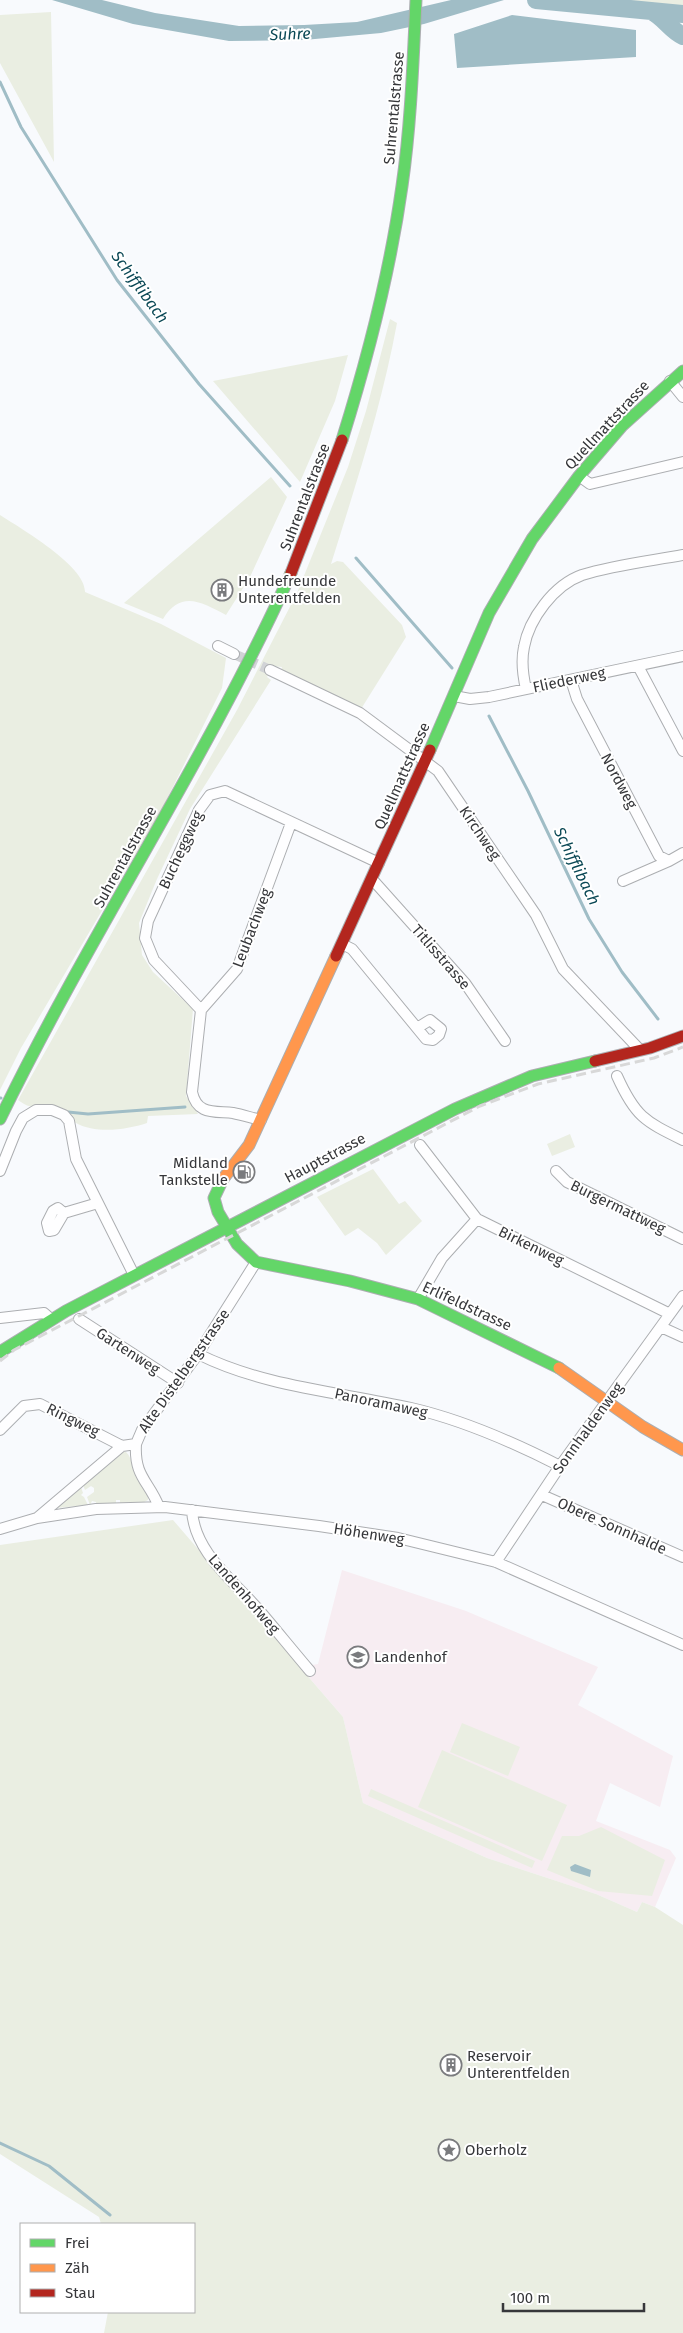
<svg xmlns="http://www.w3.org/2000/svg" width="683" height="2333" font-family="'Fira Sans',sans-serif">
	<rect width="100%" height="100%" fill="#f8fafd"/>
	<path fill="#f7edf2" d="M 342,1570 L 466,1611 L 598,1667 L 578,1705 L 673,1756 L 660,1807 L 610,1783 L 596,1821 L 670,1850 L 676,1858 L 655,1907 L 642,1902 L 637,1912 L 596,1894 L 487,1858 L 363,1803 L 343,1717 L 300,1667 L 318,1664 Z"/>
	<path fill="#eaeee2" d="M 602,0 L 683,0 L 683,8 Z
		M 51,12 L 54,162 L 0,63 L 0,15 Z
		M 390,319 L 397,323 C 382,405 356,484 331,564 L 337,561 L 343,562 L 402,625 L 406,637 L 361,709 L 281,671 L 282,667 L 272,666 L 267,677 L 271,680 L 190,809 L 157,879 L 139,923 L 142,955 L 153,972 L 193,1009 L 186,1096 L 198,1114 L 148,1116 L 147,1123 C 126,1130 96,1134 76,1123 C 68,1119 62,1110 54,1107 C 41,1101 36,1114 18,1100 L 237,710 L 297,593 L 348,467 L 366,411 Z
		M 348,355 L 335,401 L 300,482 L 213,381 Z
		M 271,477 L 287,497 L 250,577 L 226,615 C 201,602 181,590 163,619 L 124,603 Z
		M 0,515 C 20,528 86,566 85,592 L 161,624 L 226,658 L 222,688 L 163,807 L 21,1048 L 0,1090 Z
		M 570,1134 L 575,1147 L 552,1156 L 547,1144 Z
		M 373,1169 L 399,1204 L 405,1201 L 422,1221 L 386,1255 L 377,1243 L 358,1228 L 345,1236 L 317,1197 Z
		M 121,1452 L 126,1452 C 133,1458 132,1471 137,1479 C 141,1486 149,1492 148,1500 L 144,1502 L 120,1503 L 120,1500 L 116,1500 L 116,1503 L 96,1504 L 96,1502 L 92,1501 L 90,1505 L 87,1497 L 94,1492 L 94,1488 L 91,1486 L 85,1490 L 83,1485 Z
		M 81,1487 L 83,1493 L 81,1495 L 84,1497 L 88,1505 L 57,1508 Z
		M 173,1520 L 343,1717 L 363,1803 L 487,1858 L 596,1894 L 637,1912 L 642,1902 L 655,1907 L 683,1925 L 683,2333 L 104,2333 L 108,2312 L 194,2312 L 194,2224 L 101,2224 L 99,2217 L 0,2154 L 0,1545 Z
		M 462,1723 L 520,1747 L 508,1776 L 450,1752 Z
		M 442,1750 L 567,1805 L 542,1861 L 418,1807 Z
		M 371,1789 L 535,1861 L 532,1868 L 368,1796 Z
		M 601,1827 L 665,1860 L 652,1896 L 598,1891 L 547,1870 L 562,1836 L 579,1836 Z"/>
	<path fill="#a0bdc6" d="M 52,0 L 102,0 L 155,13 L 239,26 L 304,25 L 357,22 L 451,0 L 504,0 L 424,24 L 381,33 L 304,40 L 229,41 L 133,24 Z
		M 512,15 L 636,30 L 636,57 L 457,68 L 454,34 Z
		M 575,1864 L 591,1870 L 590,1877 L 571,1871 L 570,1867 Z"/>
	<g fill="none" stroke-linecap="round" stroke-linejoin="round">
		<path stroke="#a0bdc6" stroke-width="3" d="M 0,82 L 21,127 L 117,280 L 199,384 L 290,486
			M 356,558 L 452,668
			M 489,716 L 528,791 L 589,919 L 622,972 L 658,1019
			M 0,1098 L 1,1098
			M 68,1112 L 88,1114 L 185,1107
			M 0,2143 L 49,2166 L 110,2215"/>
		<path stroke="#a0bdc6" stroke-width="18" d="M 536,0 L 683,14
			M 651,11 C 665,18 670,30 683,36"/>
		<path stroke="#d1d3d6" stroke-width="10" stroke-dasharray="10 5" stroke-linecap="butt" d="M 234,654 L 270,670"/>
		<g stroke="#acaeb1" stroke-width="12">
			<path id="street" d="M 670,381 L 683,397
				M 579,476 L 590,484 L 683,462
				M 218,646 L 234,654
				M 638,666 L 683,751
				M 270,670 L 360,713 L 438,771 L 536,915 L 563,969 L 640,1050
				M 571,680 L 577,699 L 659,856 L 669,861 L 683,853
				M 526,689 C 523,676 521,661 524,647 C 529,619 554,585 582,575 C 614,565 650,561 683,555
				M 454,696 L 470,699 L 489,697 L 683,656
				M 372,879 L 465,983 L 505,1041
				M 623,881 L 669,861
				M 342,944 L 352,949 L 426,1039 L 433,1040 L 439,1035 L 441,1029 L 430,1020 L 417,1028
				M 201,1010 L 154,960 L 145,938 L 148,921 L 199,810 L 210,795 L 225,791 L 379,863
				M 617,1076 C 635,1116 644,1121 683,1140
				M 261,1120 C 252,1118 243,1115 233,1113 C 214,1111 197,1115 192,1092 L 201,1010 L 237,969 L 291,823
				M 420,1145 L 477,1219 L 670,1314
				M 0,1171 L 16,1131 L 23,1118 L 36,1110 L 52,1110 L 64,1115 L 69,1121 L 76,1159 L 134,1275
				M 556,1171 L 567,1182 L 683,1239
				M 64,1213 L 58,1208 L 53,1211 L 47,1223 L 49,1231 L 54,1230 L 64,1213 L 98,1203
				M 418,1299 L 442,1258 L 477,1219
				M 0,1318 L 44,1313 L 51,1319
				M 79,1319 L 178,1383
				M 661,1327 L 683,1337
				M 198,1354 C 264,1387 340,1392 411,1408 C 463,1420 513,1442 560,1466
				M 0,1430 L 24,1406 L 40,1404 L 122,1446
				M 136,1444 C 134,1477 149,1481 159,1507
				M 542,1495 L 683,1557
				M 192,1510 C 194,1552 233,1580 259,1610 C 276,1630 293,1651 310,1671
				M 37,1518 L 96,1509 L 165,1507 L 319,1526 L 398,1538 L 496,1562 L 683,1645
				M 0,1529 L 37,1518 L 122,1446 L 136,1444 L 142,1430 L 198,1354 L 256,1262
				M 496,1562 L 560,1466 L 683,1296"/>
		</g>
		<g stroke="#acaeb1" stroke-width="13">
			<path id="fast" d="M 342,440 C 368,357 390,272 402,186 C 411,124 413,62 416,0
				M 430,750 L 489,613 L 532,539 L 579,476 L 622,426 L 683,371
				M 0,1119 C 90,933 206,761 291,573
				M 223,1179 L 214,1198 L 218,1212 L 237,1244 L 256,1262 L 350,1281 L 418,1299 L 559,1368
				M 0,1352 L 66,1311 L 455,1109 L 532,1076 L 595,1061"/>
		</g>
		<g stroke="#acaeb1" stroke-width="13">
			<path id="slow" d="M 223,1179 L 249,1145 L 336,956
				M 559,1368 L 643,1427 L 683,1450"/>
		</g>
		<g stroke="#acaeb1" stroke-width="13">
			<path id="jam" d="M 291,573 L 342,440
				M 336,956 L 430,750
				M 595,1061 L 650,1048 L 683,1036"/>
		</g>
		<use href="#street" stroke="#fefeff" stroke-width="10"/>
		<use href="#fast" stroke="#63d668" stroke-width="11"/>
		<use href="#slow" stroke="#ff974d" stroke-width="11"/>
		<use href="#jam" stroke="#b3261e" stroke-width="11"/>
		<path stroke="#d8d8d8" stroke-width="3" stroke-dasharray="10 5" stroke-linecap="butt" d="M 0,1361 L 14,1350 L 480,1106 L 538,1084 L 654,1058 L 683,1047"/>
	</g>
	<defs>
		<g id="building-ring" transform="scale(1.125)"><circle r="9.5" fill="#fff" stroke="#7a7b7e" stroke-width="1.5"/><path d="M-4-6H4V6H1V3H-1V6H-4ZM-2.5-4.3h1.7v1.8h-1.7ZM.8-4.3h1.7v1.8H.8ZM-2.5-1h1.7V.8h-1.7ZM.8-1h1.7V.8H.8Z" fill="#7a7b7e"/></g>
		<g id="fuel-ring" transform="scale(1.125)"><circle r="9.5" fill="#fff" stroke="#7a7b7e" stroke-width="1.5"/><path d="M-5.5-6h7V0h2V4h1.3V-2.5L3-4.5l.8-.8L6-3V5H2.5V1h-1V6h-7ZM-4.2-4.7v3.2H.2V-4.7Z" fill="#7a7b7e"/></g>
		<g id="school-ring" transform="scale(1.125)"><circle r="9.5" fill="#fff" stroke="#7a7b7e" stroke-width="1.5"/><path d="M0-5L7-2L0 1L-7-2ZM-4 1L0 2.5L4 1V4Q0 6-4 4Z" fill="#7a7b7e"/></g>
		<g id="sight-ring" transform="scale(1.125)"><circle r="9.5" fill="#fff" stroke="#7a7b7e" stroke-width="1.5"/><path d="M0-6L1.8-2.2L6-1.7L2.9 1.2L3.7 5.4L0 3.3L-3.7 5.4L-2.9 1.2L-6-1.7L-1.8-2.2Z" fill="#7a7b7e"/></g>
	</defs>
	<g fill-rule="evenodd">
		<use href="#building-ring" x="222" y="590"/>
		<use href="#fuel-ring" x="244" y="1172"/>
		<use href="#school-ring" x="358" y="1657"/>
		<use href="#building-ring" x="451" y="2065"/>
		<use href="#sight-ring" x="449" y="2150"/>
	</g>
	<g text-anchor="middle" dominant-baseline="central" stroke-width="4" stroke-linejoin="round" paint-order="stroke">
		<g font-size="15" fill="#36373a" stroke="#fff">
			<text transform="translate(394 108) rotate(-85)">Suhrentalstrasse</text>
			<text transform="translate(607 425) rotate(-47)">Quellmattstrasse</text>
			<text transform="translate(305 497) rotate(-69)">Suhrentalstrasse</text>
			<text transform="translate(569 680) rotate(-12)">Fliederweg</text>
			<text transform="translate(402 776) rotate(-66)">Quellmattstrasse</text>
			<text transform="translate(619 781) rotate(62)">Nordweg</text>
			<text transform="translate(480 833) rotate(56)">Kirchweg</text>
			<text transform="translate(181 850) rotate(-65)">Bucheggweg</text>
			<text transform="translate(125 857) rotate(-61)">Suhrentalstrasse</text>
			<text transform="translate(252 928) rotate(-69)">Leubachweg</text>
			<text transform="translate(441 957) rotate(49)">Titlisstrasse</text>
			<text transform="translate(325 1158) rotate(-28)">Hauptstrasse</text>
			<text transform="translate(618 1207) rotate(26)">Burgermattweg</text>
			<text transform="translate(531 1246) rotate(26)">Birkenweg</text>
			<text transform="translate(467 1306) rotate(25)">Erlifeldstrasse</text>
			<text transform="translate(128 1351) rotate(33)">Gartenweg</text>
			<text transform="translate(184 1371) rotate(-55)">Alte Distelbergstrasse</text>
			<text transform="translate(381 1403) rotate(12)">Panoramaweg</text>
			<text transform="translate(73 1420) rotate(26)">Ringweg</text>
			<text transform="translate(588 1428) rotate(-54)">Sonnhaldenweg</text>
			<text transform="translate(612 1526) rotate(24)">Obere Sonnhalde</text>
			<text transform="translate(369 1534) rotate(9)">Höhenweg</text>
			<text transform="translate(244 1594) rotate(49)">Landenhofweg</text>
		</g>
		<g font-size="15" fill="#36373a" stroke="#fff" text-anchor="start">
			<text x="238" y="581">Hundefreunde<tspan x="238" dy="17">Unterentfelden</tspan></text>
			<text x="228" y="1163" text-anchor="end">Midland<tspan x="228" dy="17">Tankstelle</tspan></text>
			<text x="374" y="1657">Landenhof</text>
			<text x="467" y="2056">Reservoir<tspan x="467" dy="17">Unterentfelden</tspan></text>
			<text x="465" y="2150">Oberholz</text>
		</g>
		<g font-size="16" font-style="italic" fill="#0a4855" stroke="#fff">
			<text transform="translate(290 34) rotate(-2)">Suhre</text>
			<text transform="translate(140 287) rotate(54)">Schifflibach</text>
			<text transform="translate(577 866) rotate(64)">Schifflibach</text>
		</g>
	</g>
	<rect x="20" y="2223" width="175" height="90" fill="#ffffff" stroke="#afafb0"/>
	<rect x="30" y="2239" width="25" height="8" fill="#63d668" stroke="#afafb0"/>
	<text x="65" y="2248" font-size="15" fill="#36373a">Frei</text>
	<rect x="30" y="2264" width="25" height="8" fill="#ff974d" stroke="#afafb0"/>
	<text x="65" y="2273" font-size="15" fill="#36373a">Zäh</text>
	<rect x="30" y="2289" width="25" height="8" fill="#b3261e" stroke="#afafb0"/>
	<text x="65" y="2298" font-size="15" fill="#36373a">Stau</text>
	<path d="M503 2303v8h141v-8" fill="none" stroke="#36373a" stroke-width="2.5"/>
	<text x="510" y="2303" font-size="15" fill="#36373a" stroke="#ffffff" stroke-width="4" paint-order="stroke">100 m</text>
</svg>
